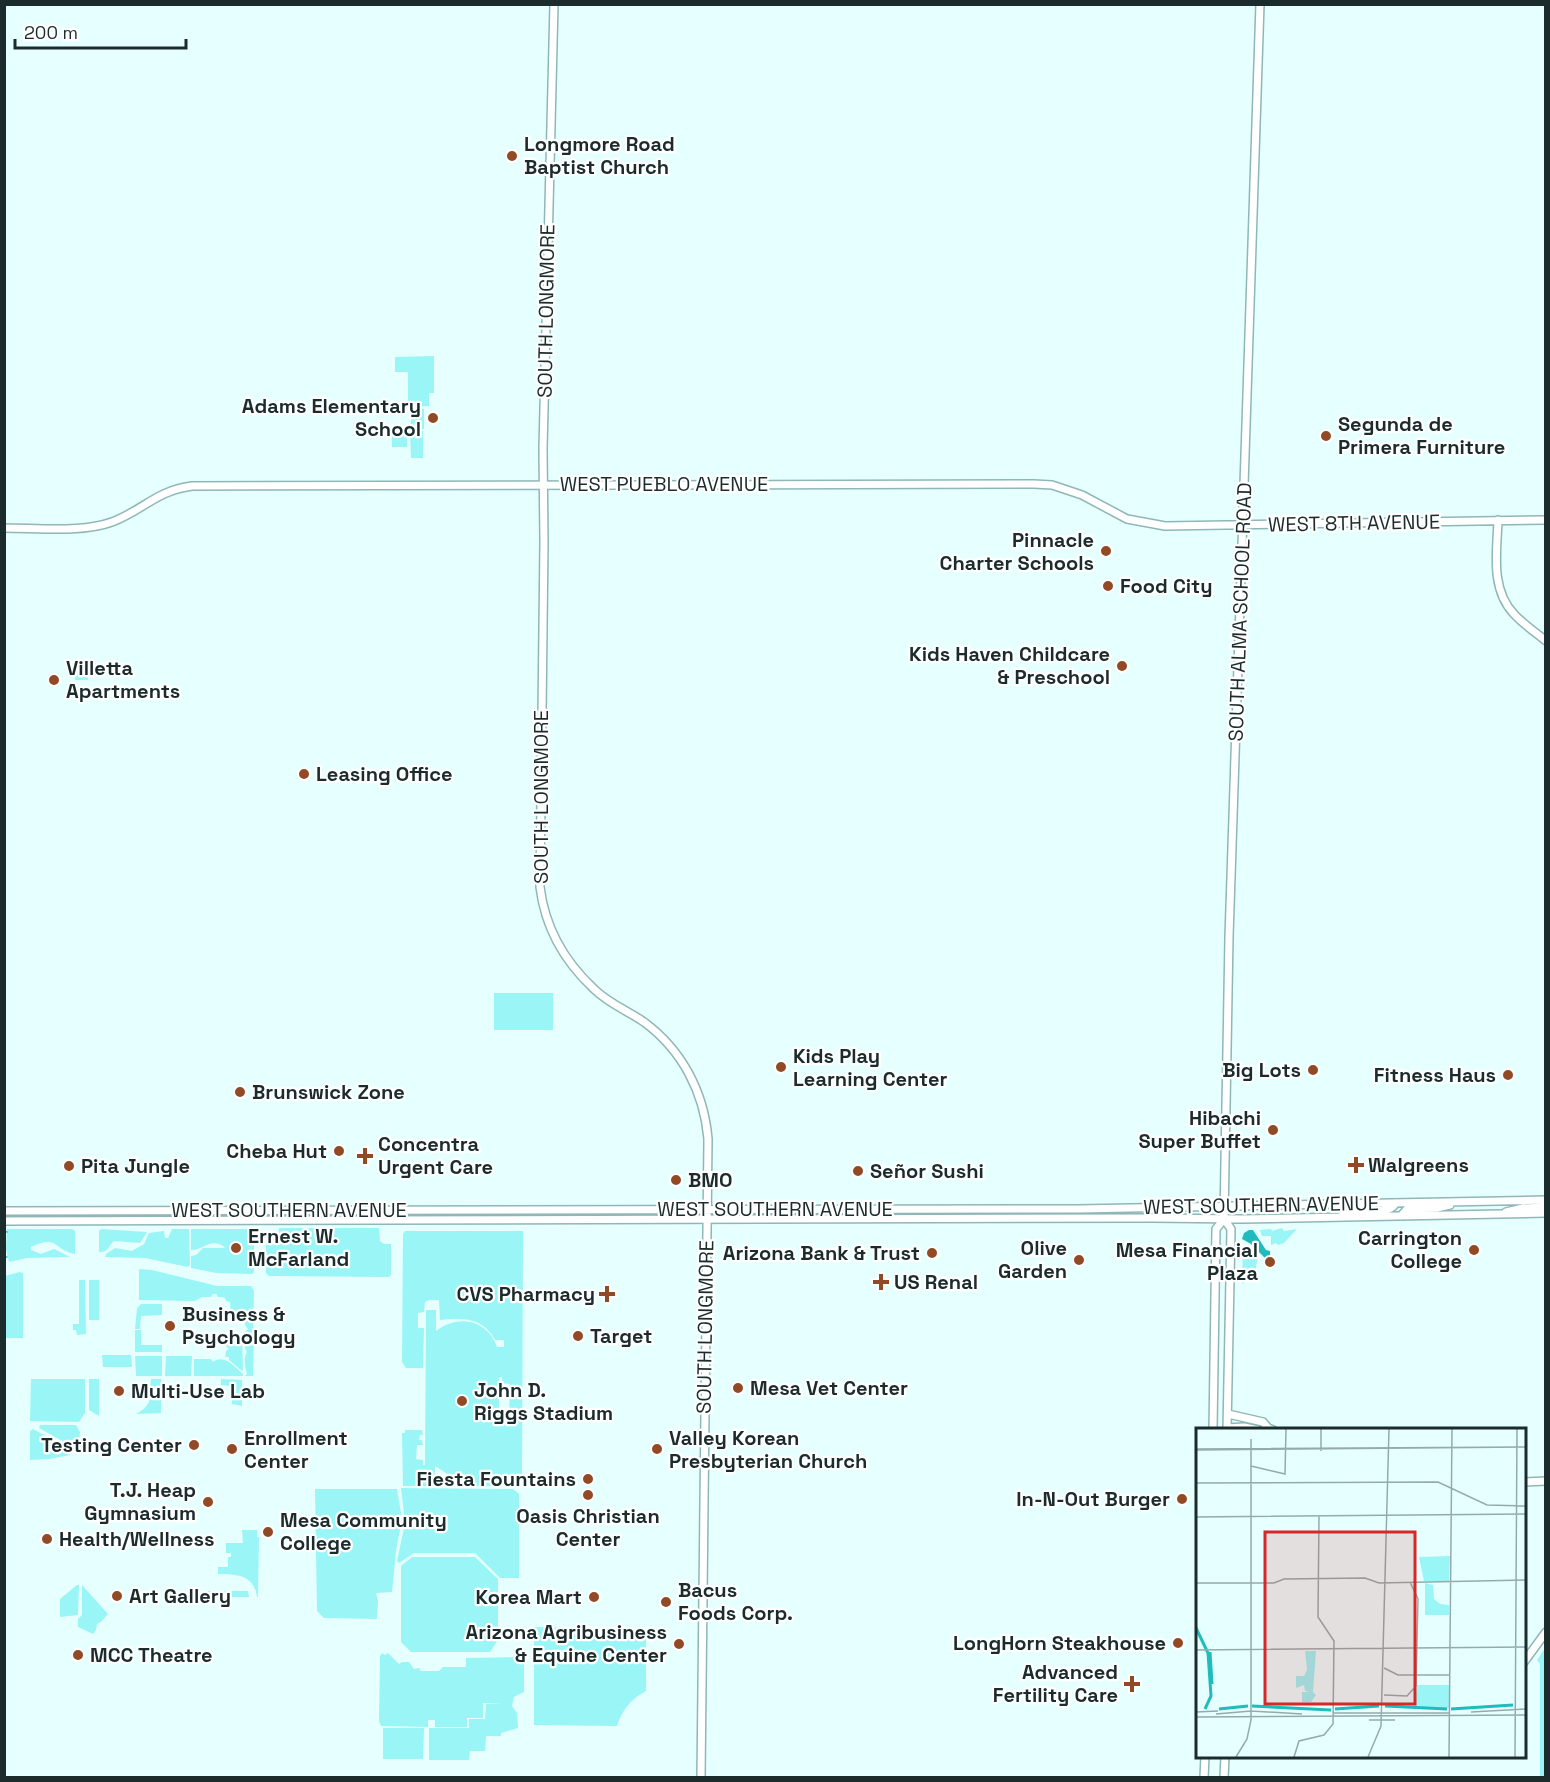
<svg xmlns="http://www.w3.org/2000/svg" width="1550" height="1782" font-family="'Space Grotesk',sans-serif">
	<rect width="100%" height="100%" fill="#e6ffff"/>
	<path fill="#9af6f6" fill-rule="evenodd" d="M 434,356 L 434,393 L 429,393 L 429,406 L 408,407 L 408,372 L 395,372 L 395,357 Z
		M 411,409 L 424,409 L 424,429 L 411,429 Z
		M 392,431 L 407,431 L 407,447 L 392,447 Z
		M 410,431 L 423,431 L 423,458 L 411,458 Z
		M 76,661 L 88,661 L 88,680 L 75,680 Z
		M 494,993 L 553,993 L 553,1030 L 494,1030 Z
		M 279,1228 L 379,1228 L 380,1241 L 384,1244 L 391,1244 L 391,1275 L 389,1277 L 269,1276 L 266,1273 L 266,1244 L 278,1243 Z
		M 1282,1228 L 1284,1231 L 1297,1229 L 1284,1243 L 1278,1245 L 1276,1243 L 1271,1245 L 1271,1236 L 1262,1236 L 1260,1230 L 1271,1229 L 1272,1231 Z
		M 7,1229 L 72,1229 L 75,1231 L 75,1254 C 53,1250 59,1234 31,1247 L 31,1250 L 41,1254 L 54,1249 L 70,1257 L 27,1258 L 9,1262 L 6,1249 Z
		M 101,1229 L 147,1232 L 140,1243 L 114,1241 C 109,1245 108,1253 99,1252 L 99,1231 Z
		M 172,1229 L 189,1229 L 190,1265 L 188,1267 L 145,1258 L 105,1257 L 106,1254 L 115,1248 L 132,1251 L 144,1244 L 149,1233 L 164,1231 L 165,1238 L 168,1238 Z
		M 191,1229 L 254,1229 L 254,1272 L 252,1274 L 216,1273 L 191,1268 L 191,1256 L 196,1255 L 203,1248 L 223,1248 L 225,1247 C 210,1237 204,1250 191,1250 Z
		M 405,1231 L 523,1231 L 522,1486 L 470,1486 L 470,1477 L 452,1477 L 435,1466 L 435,1480 L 458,1480 L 459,1486 L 403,1486 L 402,1433 L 405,1433 L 405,1430 L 422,1430 L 423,1435 L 420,1435 L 419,1440 L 422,1440 L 423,1445 L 417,1445 L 416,1459 L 423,1460 L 423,1465 L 425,1465 L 426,1310 L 436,1310 L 436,1331 C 458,1314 487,1319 497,1347 L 504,1347 L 504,1340 L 495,1340 C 483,1317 462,1318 440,1320 L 439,1300 L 429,1300 L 425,1302 L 424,1312 L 418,1313 L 418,1328 L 424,1328 L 423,1368 L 406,1368 L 402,1362 L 403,1234 ZM 499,1377 L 502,1377 L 502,1383 L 510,1384 L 509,1421 L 500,1421 L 499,1424 Z
		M 1243,1246 L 1258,1257 L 1255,1272 L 1242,1284 Z
		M 139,1269 L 152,1270 L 217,1286 L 251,1286 L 254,1291 L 253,1336 L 245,1336 L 245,1332 L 248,1329 L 245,1325 L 245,1319 L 236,1318 L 234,1315 L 231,1314 L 230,1302 L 226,1301 L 224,1297 L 218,1297 L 216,1294 L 213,1294 L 211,1297 L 202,1297 L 195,1301 L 139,1300 Z
		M 20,1272 L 23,1273 L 23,1338 L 5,1338 L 5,1276 Z
		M 79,1280 L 85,1280 L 86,1334 L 77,1335 L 76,1330 L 73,1330 L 73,1324 L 79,1324 Z
		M 89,1280 L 99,1280 L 99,1320 L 89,1320 Z
		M 141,1304 L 162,1304 L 162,1315 L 141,1316 L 140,1329 L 135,1329 L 137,1308 Z
		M 135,1330 L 141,1330 L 141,1345 L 162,1345 L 162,1352 L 135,1352 Z
		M 226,1338 L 242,1338 L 243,1369 L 242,1371 L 229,1360 L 229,1357 L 225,1357 L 226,1351 L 229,1349 L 226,1346 Z
		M 246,1338 L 253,1338 L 254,1341 L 253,1376 L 245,1376 L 247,1374 C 245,1368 243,1358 247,1352 L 245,1349 Z
		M 102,1355 L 131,1355 L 132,1367 L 103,1367 Z
		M 135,1356 L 162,1356 L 162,1376 L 136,1376 Z
		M 166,1356 L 192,1356 L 191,1376 L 165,1376 Z
		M 194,1359 L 211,1359 L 213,1362 C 224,1354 234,1366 243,1374 L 243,1376 L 194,1376 Z
		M 31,1379 L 85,1379 L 85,1413 L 79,1422 L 30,1421 Z
		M 89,1379 L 99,1379 L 99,1416 L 89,1410 Z
		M 151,1379 L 161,1379 L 161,1413 L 136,1414 C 154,1404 149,1398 151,1379 Z
		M 221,1379 L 242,1380 L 242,1406 L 232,1404 L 231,1386 L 221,1385 Z
		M 40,1425 L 76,1425 L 80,1432 L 79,1444 L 75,1442 L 73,1447 L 39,1428 Z
		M 33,1429 L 71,1450 L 70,1455 L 50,1459 L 30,1460 L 30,1431 Z
		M 401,1488 L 513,1489 L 519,1494 L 519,1578 L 500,1578 L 475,1553 L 414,1553 L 399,1563 L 397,1561 L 405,1523 Z
		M 315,1489 L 397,1489 L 402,1519 L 396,1551 L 392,1592 L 376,1593 L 378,1601 L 377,1619 L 324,1618 L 317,1611 Z
		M 242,1530 L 257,1530 L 257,1537 L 259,1537 L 258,1597 L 257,1597 C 254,1575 237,1574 218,1574 L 218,1567 L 228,1567 L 228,1557 L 231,1557 L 231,1553 L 226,1553 L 226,1543 L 243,1543 Z
		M 412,1557 L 475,1557 L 498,1579 L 498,1640 L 490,1652 L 411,1652 L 401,1642 L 401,1566 Z
		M 77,1585 L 79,1585 L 78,1615 L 60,1617 L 60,1599 Z
		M 82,1585 L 108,1614 L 101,1622 L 97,1624 L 96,1630 L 93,1634 L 78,1627 L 78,1619 L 82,1615 Z
		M 206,1591 L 248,1591 L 249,1597 L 206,1597 Z
		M 534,1627 L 644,1630 L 646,1635 L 646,1691 C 631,1699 622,1710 617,1726 L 534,1725 Z
		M 1545,1648 L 1546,1777 L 1540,1778 L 1540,1664 L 1537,1660 Z
		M 382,1653 L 385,1655 L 388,1653 L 399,1664 L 402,1662 L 409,1662 L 414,1669 L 419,1668 L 421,1671 L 439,1671 L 443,1667 L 466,1667 L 466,1658 L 524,1657 L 524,1692 L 514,1697 L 512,1706 L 517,1713 L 518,1728 L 501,1733 L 501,1736 L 486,1736 L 485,1751 L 470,1751 L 469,1760 L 429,1760 L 429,1728 L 469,1728 L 469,1719 L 485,1719 L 486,1704 L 501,1703 L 483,1703 L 483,1718 L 467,1718 L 467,1727 L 435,1727 L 435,1720 L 428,1720 L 428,1727 L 381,1726 L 379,1721 L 380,1656 Z
		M 383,1728 L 424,1728 L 423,1759 L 383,1759 Z"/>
	<path fill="#1fbcbd" d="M 1249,1230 L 1253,1230 L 1266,1250 L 1270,1251 L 1270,1257 L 1265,1258 L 1251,1244 L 1242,1239 L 1244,1233 Z"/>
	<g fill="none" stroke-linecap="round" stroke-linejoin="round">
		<path stroke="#1fbcbd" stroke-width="1.5" d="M 4,1231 L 7,1232
			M 4,1257 L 7,1257"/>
		<g stroke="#8fb7b7" stroke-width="10">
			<path id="secondary" d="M 554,4 L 543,449 L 544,542 L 540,887 C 545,928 564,961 594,989 C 608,1003 628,1011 644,1022 C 682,1050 704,1092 708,1139 L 701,1778
				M 1498,520 C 1497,551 1490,589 1514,614 C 1523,624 1535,632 1546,641
				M 4,528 C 37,528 82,533 112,522 C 144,510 155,491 192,486 L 1034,484 L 1052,485 L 1082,495 L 1127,519 L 1165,526 L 1546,520
				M 4,1211 L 1079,1209 L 1546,1200
				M 1506,1212 L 1523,1208 L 1546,1207
				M 1341,1216 C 1347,1214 1353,1211 1360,1211 C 1371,1210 1389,1214 1396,1203
				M 1401,1216 L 1407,1209 L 1437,1208 L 1450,1205
				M 4,1221 L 1152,1218 L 1242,1219 L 1546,1213
				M 1228,1414 L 1263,1422 L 1268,1428 L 1273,1430
				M 1227,1428 L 1244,1427 L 1258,1430
				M 1213,1430 L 1216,1229 L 1224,1219
				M 1227,1430 L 1231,1229 L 1224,1219 L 1229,937 L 1260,4
				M 1524,1482 L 1546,1481
				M 1524,1662 L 1546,1632
				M 1204,1778 L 1205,1756
				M 1224,1778 L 1225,1756"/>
		</g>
		<use href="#secondary" stroke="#fff" stroke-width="7"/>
	</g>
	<g fill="#914a25" stroke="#fff" stroke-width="2">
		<circle cx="512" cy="156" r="6"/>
		<circle cx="433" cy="418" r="6"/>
		<circle cx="1326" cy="436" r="6"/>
		<circle cx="1106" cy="551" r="6"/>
		<circle cx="1108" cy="586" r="6"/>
		<circle cx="1122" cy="666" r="6"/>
		<circle cx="54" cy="680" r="6"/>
		<circle cx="304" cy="774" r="6"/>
		<circle cx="781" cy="1067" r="6"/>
		<circle cx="1313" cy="1070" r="6"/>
		<circle cx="1508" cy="1075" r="6"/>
		<circle cx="240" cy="1092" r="6"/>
		<circle cx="1273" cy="1130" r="6"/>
		<circle cx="339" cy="1151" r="6"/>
		<path d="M362 1147h6v6h6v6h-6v6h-6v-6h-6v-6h6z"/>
		<path d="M1353 1156h6v6h6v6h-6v6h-6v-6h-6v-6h6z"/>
		<circle cx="69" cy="1166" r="6"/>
		<circle cx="858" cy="1171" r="6"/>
		<circle cx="676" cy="1180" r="6"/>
		<circle cx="236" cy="1248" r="6"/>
		<circle cx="1474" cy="1250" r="6"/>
		<circle cx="932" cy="1253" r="6"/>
		<circle cx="1079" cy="1260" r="6"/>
		<circle cx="1270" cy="1262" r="6"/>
		<path d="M878 1273h6v6h6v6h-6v6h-6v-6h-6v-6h6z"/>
		<path d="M604 1285h6v6h6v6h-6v6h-6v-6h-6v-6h6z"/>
		<circle cx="170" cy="1326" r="6"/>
		<circle cx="578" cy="1336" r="6"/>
		<circle cx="738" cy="1388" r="6"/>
		<circle cx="119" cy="1391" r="6"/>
		<circle cx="462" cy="1401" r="6"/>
		<circle cx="194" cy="1445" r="6"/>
		<circle cx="232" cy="1449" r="6"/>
		<circle cx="657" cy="1449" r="6"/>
		<circle cx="588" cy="1479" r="6"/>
		<circle cx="588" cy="1495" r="6"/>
		<circle cx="1182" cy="1499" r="6"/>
		<circle cx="208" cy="1502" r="6"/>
		<circle cx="268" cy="1532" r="6"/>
		<circle cx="47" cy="1539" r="6"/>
		<circle cx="117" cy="1596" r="6"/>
		<circle cx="594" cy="1597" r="6"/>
		<circle cx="666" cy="1602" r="6"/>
		<circle cx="1178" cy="1643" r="6"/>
		<circle cx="679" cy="1644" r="6"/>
		<circle cx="78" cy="1655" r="6"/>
		<path d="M1129 1675h6v6h6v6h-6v6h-6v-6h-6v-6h6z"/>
	</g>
	<g text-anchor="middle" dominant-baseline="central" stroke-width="4.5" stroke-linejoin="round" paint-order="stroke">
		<g font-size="20" font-weight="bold" fill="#1c2c2c" stroke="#fff" text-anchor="start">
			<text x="524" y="144">Longmore Road<tspan x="524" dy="23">Baptist Church</tspan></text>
			<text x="421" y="406" text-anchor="end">Adams Elementary<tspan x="421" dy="23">School</tspan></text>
			<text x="1338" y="424">Segunda de<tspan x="1338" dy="23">Primera Furniture</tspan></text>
			<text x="1094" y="540" text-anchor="end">Pinnacle<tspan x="1094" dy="23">Charter Schools</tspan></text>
			<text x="1120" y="586">Food City</text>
			<text x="1110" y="654" text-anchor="end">Kids Haven Childcare<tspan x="1110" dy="23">&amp; Preschool</tspan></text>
			<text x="66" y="668">Villetta<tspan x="66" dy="23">Apartments</tspan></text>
			<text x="316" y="774">Leasing Office</text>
			<text x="793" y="1056">Kids Play<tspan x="793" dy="23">Learning Center</tspan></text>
			<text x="1301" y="1070" text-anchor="end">Big Lots</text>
			<text x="1496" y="1075" text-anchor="end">Fitness Haus</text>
			<text x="252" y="1092">Brunswick Zone</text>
			<text x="1261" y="1118" text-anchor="end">Hibachi<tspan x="1261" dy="23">Super Buffet</tspan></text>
			<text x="378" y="1144">Concentra<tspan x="378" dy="23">Urgent Care</tspan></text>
			<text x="327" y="1151" text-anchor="end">Cheba Hut</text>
			<text x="1368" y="1165">Walgreens</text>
			<text x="81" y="1166">Pita Jungle</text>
			<text x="870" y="1171">Señor Sushi</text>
			<text x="688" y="1180">BMO</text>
			<text x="248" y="1236">Ernest W.<tspan x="248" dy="23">McFarland</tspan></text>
			<text x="1462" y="1238" text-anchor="end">Carrington<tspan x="1462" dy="23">College</tspan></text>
			<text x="1067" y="1248" text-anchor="end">Olive<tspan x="1067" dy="23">Garden</tspan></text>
			<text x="1258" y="1250" text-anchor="end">Mesa Financial<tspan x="1258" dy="23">Plaza</tspan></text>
			<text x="920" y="1253" text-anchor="end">Arizona Bank &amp; Trust</text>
			<text x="894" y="1282">US Renal</text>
			<text x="595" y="1294" text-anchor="end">CVS Pharmacy</text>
			<text x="182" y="1314">Business &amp;<tspan x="182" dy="23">Psychology</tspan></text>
			<text x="590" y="1336">Target</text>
			<text x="750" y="1388">Mesa Vet Center</text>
			<text x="474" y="1390">John D.<tspan x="474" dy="23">Riggs Stadium</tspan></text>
			<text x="131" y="1391">Multi-Use Lab</text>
			<text x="244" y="1438">Enrollment<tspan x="244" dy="23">Center</tspan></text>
			<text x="669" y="1438">Valley Korean<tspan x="669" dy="23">Presbyterian Church</tspan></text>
			<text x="182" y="1445" text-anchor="end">Testing Center</text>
			<text x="576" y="1479" text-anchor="end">Fiesta Fountains</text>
			<text x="196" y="1490" text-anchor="end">T.J. Heap<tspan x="196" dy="23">Gymnasium</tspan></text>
			<text x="1170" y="1499" text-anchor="end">In-N-Out Burger</text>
			<text x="588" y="1516" text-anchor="middle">Oasis Christian<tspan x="588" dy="23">Center</tspan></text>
			<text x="280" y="1520">Mesa Community<tspan x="280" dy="23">College</tspan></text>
			<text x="59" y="1539">Health/Wellness</text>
			<text x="678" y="1590">Bacus<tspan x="678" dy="23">Foods Corp.</tspan></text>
			<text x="129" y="1596">Art Gallery</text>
			<text x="582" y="1597" text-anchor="end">Korea Mart</text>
			<text x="667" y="1632" text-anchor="end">Arizona Agribusiness<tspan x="667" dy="23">&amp; Equine Center</tspan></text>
			<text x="1166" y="1643" text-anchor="end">LongHorn Steakhouse</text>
			<text x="90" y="1655">MCC Theatre</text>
			<text x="1118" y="1672" text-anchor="end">Advanced<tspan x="1118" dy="23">Fertility Care</tspan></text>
		</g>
		<g font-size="20" fill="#1c2c2c" stroke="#fff">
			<text transform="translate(546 311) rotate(-89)">SOUTH LONGMORE</text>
			<text x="664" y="484">WEST PUEBLO AVENUE</text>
			<text transform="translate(1354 523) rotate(-1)">WEST 8TH AVENUE</text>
			<text transform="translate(1240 612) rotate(-88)">SOUTH ALMA SCHOOL ROAD</text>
			<text transform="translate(541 797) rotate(-90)">SOUTH LONGMORE</text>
			<text transform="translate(1261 1205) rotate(-1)">WEST SOUTHERN AVENUE</text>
			<text x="775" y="1209">WEST SOUTHERN AVENUE</text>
			<text x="289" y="1210">WEST SOUTHERN AVENUE</text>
			<text transform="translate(705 1327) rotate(-89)">SOUTH LONGMORE</text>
		</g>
	</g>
	<g transform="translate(1196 1428)">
		<rect width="330" height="330" fill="#e6ffff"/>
		<path d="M 254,128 L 253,153 L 228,153 L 223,129 ZM 229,155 L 237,157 L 238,171 L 244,176 L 253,177 L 253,187 L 229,187 ZM 109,223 L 120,223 L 117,264 L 120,267 L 115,274 L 106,274 L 106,264 L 114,264 L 109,263 L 108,257 L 100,260 L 100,248 L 108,248 L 111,242 ZM 221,257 L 253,257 L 253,280 L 218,280 Z" fill="#9af6f6"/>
		<path fill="none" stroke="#1fbcbd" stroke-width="3" d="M 0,200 L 12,225 L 15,268 L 9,281M 14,224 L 16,256M 56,278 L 135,282M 189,278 L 251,281M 23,281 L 52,278M 139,281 L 183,278M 255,281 L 317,277"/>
		<path fill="none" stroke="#95abab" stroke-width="1.5" d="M 0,21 L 330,19M 0,22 L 330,19M 125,23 L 125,1M 55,38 L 89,46 L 90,1M 0,55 L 242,54 L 291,77 L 330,78M 0,89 L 330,86M 0,155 L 78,155 L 88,151 L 169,150 L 183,155 L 330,152M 0,222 L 330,219M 188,240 L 202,247 L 253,247M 188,267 L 211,268 L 220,258 L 222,171 L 214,154M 0,284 L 22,283M 275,284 L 330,281M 137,285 L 254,285M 20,286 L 55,283 L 106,286M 0,289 L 330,287M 173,292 L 199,292M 40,329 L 51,311 L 55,292 L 55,11M 98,329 L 103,313 L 128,307 L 137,296 L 138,213 L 122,189 L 123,88M 172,329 L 185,298 L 193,1M 253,329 L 256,1M 319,329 L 321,1"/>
		<path fill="#d62828" fill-opacity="0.15" stroke="#d62828" stroke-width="3" d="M 69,104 L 219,104 L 219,276 L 69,276 Z"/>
		<rect width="330" height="330" fill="none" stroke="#1c2c2c" stroke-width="3"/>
	</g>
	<rect width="1550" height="1782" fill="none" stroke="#1c2c2c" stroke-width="12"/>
	<path d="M15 39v9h171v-9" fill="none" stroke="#1c2c2c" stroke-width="3"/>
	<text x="24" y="39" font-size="18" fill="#1c2c2c" stroke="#ffffff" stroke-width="4.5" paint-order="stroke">200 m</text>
</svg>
